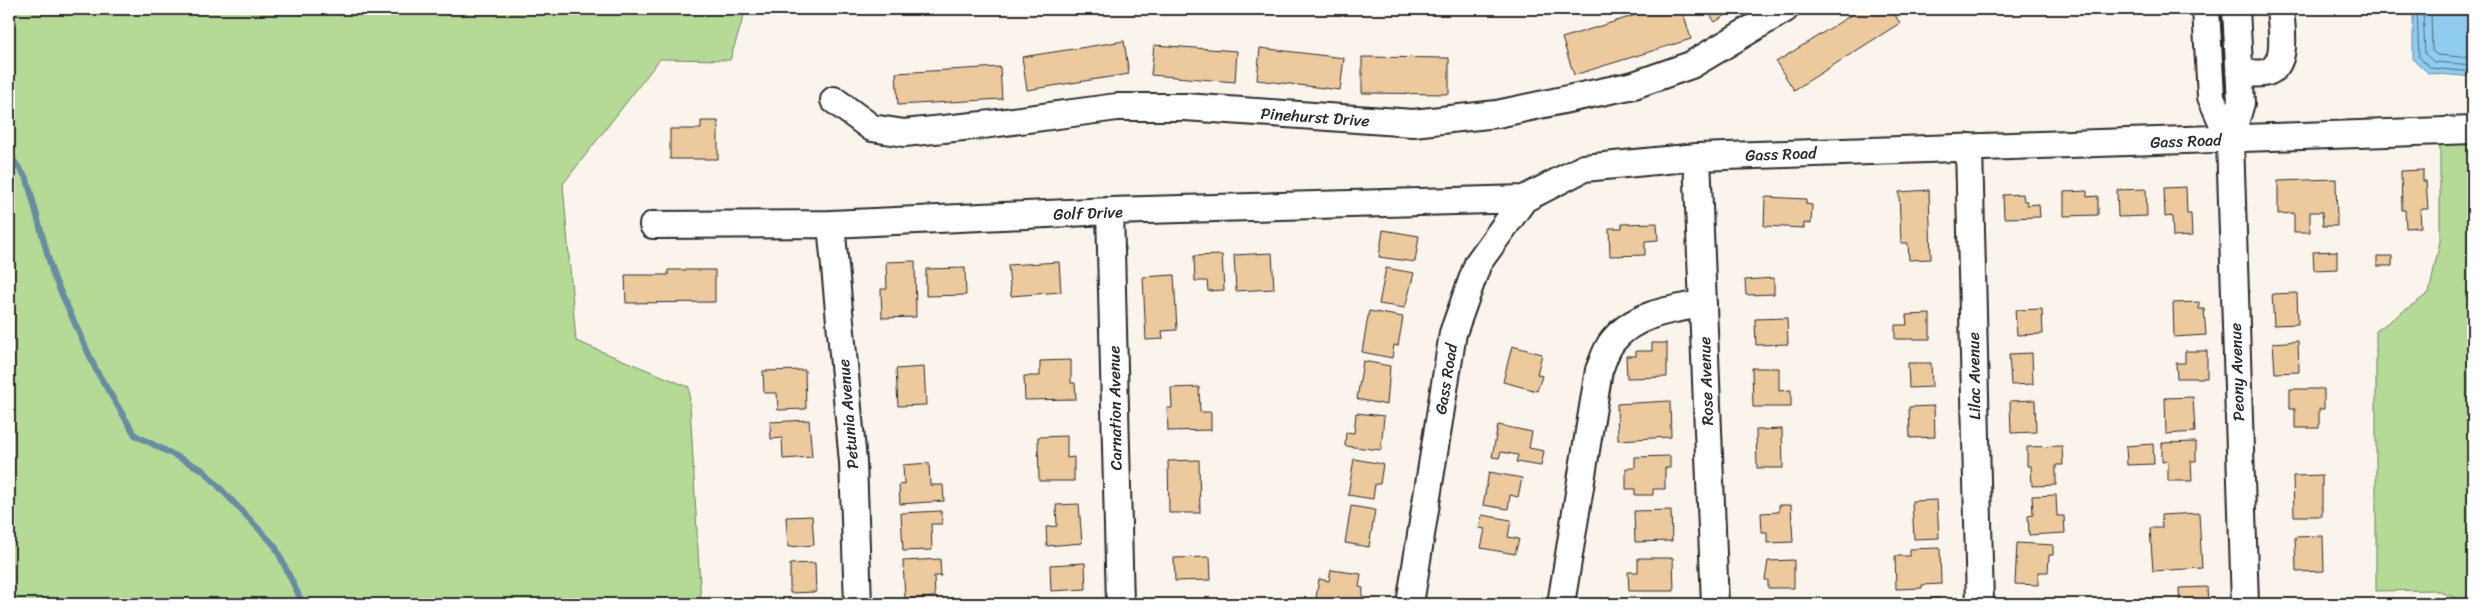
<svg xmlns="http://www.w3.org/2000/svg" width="2482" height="613" font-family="Sriracha,sans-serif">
	<rect width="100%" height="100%" fill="#fbf4ec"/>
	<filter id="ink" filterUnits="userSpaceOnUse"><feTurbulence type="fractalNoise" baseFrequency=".02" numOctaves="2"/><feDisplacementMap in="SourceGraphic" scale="10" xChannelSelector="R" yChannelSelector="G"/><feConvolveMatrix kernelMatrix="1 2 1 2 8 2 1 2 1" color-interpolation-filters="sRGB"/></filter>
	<g filter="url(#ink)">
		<path fill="#b4da96" stroke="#708260" d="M 9,9 L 746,9 L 730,60 L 660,59 L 563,184 L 576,341 L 689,387 L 701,604 L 9,604 Z
			M 2473,130 L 2473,604 L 2434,590 L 2376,591 L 2376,331 L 2429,293 L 2440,241 L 2440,131 Z"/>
		<path fill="#8fccef" stroke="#678ca1" d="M 2413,9 L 2473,9 L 2473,77 L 2428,73 L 2413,59 Z"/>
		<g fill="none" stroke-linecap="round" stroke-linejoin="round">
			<path stroke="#536b79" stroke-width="1" d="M 2417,9 L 2419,57 L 2431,68 L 2473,72
				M 2423,9 L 2425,54 L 2434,62 L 2473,65
				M 2431,9 L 2432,51 L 2437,55 L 2473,58"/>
			<path stroke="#678ca1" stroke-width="6" d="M 9,154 L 27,179 L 53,275 L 96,370 L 135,435 L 203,470 L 275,546 L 303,604"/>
		</g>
		<path fill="#edc99e" stroke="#2b2b2b" d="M 1655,9 L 1682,9 L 1691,39 L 1574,75 L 1562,38 Z
			M 1706,9 L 1735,9 L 1715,22 Z
			M 1861,9 L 1891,9 L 1900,23 L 1794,90 L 1776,62 Z
			M 1124,41 L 1129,74 L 1027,90 L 1022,57 Z
			M 1154,45 L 1237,51 L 1235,82 L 1151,75 Z
			M 1260,48 L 1344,58 L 1340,90 L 1257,80 Z
			M 1362,57 L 1449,58 L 1449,94 L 1362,93 Z
			M 1000,67 L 1002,99 L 898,105 L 896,73 Z
			M 701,121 L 718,121 L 718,159 L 670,159 L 670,129 L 701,129 Z
			M 2423,170 L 2423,181 L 2426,181 L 2428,209 L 2420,209 L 2421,227 L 2406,228 L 2405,210 L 2402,210 L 2401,171 Z
			M 2336,179 L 2337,226 L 2323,226 L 2322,212 L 2310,212 L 2310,232 L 2294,232 L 2294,213 L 2278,214 L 2278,181 Z
			M 2186,187 L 2187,214 L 2191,214 L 2192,236 L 2173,237 L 2172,216 L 2165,217 L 2164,188 Z
			M 2146,189 L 2147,216 L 2118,217 L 2117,190 Z
			M 1929,190 L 1931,259 L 1909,260 L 1908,243 L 1901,243 L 1899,192 Z
			M 2087,191 L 2087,197 L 2098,196 L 2098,215 L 2064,216 L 2064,192 Z
			M 2023,194 L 2024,201 L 2027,201 L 2027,205 L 2039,204 L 2040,217 L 2004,218 L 2003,195 Z
			M 1765,197 L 1806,199 L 1806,204 L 1812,205 L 1811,224 L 1804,223 L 1804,228 L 1764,226 Z
			M 1657,223 L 1658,240 L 1645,241 L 1645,255 L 1610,256 L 1609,228 L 1622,228 L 1622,224 Z
			M 1383,230 L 1419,236 L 1415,262 L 1379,257 Z
			M 2337,251 L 2337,269 L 2314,270 L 2313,252 Z
			M 1272,253 L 1274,289 L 1236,291 L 1234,255 Z
			M 1222,255 L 1224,290 L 1208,291 L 1207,281 L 1195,281 L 1194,256 Z
			M 2377,256 L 2392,256 L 2392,266 L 2377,266 Z
			M 915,261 L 916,317 L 882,318 L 881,289 L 887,289 L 886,262 Z
			M 1059,262 L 1061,292 L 1011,296 L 1008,265 Z
			M 965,268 L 966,295 L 926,296 L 926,269 Z
			M 1386,268 L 1414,273 L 1405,308 L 1379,304 Z
			M 668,270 L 715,270 L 715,302 L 626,303 L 625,275 L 668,275 Z
			M 1174,275 L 1177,330 L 1162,331 L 1163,339 L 1146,340 L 1143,277 Z
			M 1774,278 L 1774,294 L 1746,295 L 1745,280 Z
			M 2297,293 L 2298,324 L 2274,325 L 2272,294 Z
			M 2199,302 L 2199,309 L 2204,309 L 2206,335 L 2174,337 L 2173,303 Z
			M 2042,309 L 2043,334 L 2017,335 L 2015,310 Z
			M 1369,311 L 1403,317 L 1398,346 L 1394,345 L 1392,358 L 1362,352 Z
			M 1930,314 L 1930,339 L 1895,339 L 1895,325 L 1907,325 L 1906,315 Z
			M 1787,318 L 1788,344 L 1756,345 L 1755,319 Z
			M 2298,341 L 2299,372 L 2275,373 L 2273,343 Z
			M 1652,343 L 1667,343 L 1667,377 L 1627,378 L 1626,356 L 1636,356 L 1636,351 L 1652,351 Z
			M 1512,346 L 1542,354 L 1537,374 L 1542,376 L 1537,391 L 1503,382 Z
			M 2185,351 L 2207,351 L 2207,378 L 2177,378 L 2176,363 L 2185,363 Z
			M 2032,353 L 2033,384 L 2011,385 L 2009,354 Z
			M 1071,360 L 1071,383 L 1075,383 L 1076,399 L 1025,400 L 1024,376 L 1040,376 L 1040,361 Z
			M 1363,361 L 1390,366 L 1387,405 L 1357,399 Z
			M 1908,363 L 1931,363 L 1932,387 L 1909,388 Z
			M 924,367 L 926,405 L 898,406 L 896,369 Z
			M 1752,368 L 1779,368 L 1779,391 L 1791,390 L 1791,407 L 1753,407 Z
			M 805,370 L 806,409 L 778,410 L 777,393 L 764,393 L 763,371 Z
			M 1199,387 L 1200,412 L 1211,412 L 1211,430 L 1168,431 L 1167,408 L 1172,408 L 1171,388 Z
			M 2290,389 L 2324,389 L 2324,409 L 2319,409 L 2319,428 L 2295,428 L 2295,409 L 2290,409 Z
			M 2193,397 L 2195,432 L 2166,434 L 2165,398 Z
			M 2035,400 L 2036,432 L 2011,433 L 2010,401 Z
			M 1670,401 L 1671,437 L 1618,440 L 1617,404 Z
			M 1934,406 L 1935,437 L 1910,438 L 1909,407 Z
			M 1356,413 L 1384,416 L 1381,450 L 1345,446 L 1346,432 L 1354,433 Z
			M 809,420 L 812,457 L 783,459 L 782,438 L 771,439 L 770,422 Z
			M 1498,425 L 1532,432 L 1529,448 L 1544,451 L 1541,466 L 1516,462 L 1518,455 L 1501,452 L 1499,458 L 1492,457 Z
			M 1782,429 L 1783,468 L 1757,468 L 1756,430 Z
			M 1067,436 L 1067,458 L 1074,457 L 1074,481 L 1039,481 L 1038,437 Z
			M 2196,442 L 2196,461 L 2191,461 L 2192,481 L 2168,481 L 2168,461 L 2162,462 L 2162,443 Z
			M 2153,444 L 2154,464 L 2127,465 L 2126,446 Z
			M 2062,446 L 2063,465 L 2056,465 L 2056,485 L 2032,486 L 2031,466 L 2027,466 L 2027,447 Z
			M 1670,456 L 1670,468 L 1665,468 L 1665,489 L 1653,489 L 1653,495 L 1635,495 L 1635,489 L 1626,489 L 1626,468 L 1635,468 L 1635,457 Z
			M 1354,459 L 1383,464 L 1380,484 L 1375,484 L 1373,499 L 1348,495 Z
			M 1199,460 L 1200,513 L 1169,513 L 1168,461 Z
			M 929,463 L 930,485 L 943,485 L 944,501 L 900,504 L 899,485 L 904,484 L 903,465 Z
			M 1489,472 L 1522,478 L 1518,497 L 1510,495 L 1508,509 L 1483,505 Z
			M 2322,475 L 2322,516 L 2294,516 L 2293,476 Z
			M 2056,495 L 2057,516 L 2064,516 L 2065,533 L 2029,535 L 2028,516 L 2033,515 L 2032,496 Z
			M 1937,500 L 1939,538 L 1914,539 L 1912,501 Z
			M 1079,504 L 1082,543 L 1047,546 L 1046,527 L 1057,526 L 1056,505 Z
			M 1779,505 L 1791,505 L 1793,542 L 1767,543 L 1767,532 L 1762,532 L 1761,513 L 1779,512 Z
			M 1351,506 L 1375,510 L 1369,547 L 1345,543 Z
			M 1671,510 L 1672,541 L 1635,542 L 1634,511 Z
			M 941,511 L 942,524 L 931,524 L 932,550 L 903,551 L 901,513 Z
			M 2199,513 L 2202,568 L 2153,571 L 2150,528 L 2162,528 L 2161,515 Z
			M 1482,515 L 1511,520 L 1508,537 L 1519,539 L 1515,554 L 1481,548 L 1485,529 L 1479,528 Z
			M 812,516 L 814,545 L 788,547 L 786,517 Z
			M 2323,536 L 2324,571 L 2296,572 L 2295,537 Z
			M 2017,543 L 2053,545 L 2053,555 L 2049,555 L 2048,572 L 2038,572 L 2038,585 L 2015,584 Z
			M 1940,548 L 1941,584 L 1922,585 L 1922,588 L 1896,589 L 1895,556 L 1910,556 L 1910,549 Z
			M 1210,557 L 1211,580 L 1175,581 L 1174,558 Z
			M 1638,558 L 1673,558 L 1674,591 L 1629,591 L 1628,572 L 1638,572 Z
			M 940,559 L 941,576 L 934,576 L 935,597 L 905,599 L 903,561 Z
			M 1794,560 L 1794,588 L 1768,588 L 1768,580 L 1765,580 L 1768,561 Z
			M 815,563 L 816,592 L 790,593 L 790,564 Z
			M 1085,563 L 1086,589 L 1051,591 L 1050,565 Z
			M 1331,570 L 1361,574 L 1359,587 L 1363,588 L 1362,601 L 1356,600 L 1356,604 L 1315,604 L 1319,579 L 1329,581 Z
			M 2207,587 L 2208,604 L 2180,604 L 2179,588 Z
			M 1939,598 L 1940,604 L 1912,604 L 1911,600 Z
			M 2041,598 L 2042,604 L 2017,604 L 2017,599 Z"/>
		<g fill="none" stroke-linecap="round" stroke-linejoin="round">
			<g stroke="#2b2b2b" stroke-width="30">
				<path id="minor" d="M 2206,9 L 2211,97 L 2230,140
					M 2236,9 L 2241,103 L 2230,140 L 2245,604
					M 2240,73 C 2248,73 2257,74 2264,73 C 2290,68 2281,27 2280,9
					M 834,100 L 872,128 L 904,133 L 983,125 L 1117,107 L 1185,107 L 1413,123 L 1497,114 L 1634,85 L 1691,65 L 1785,9
					M 1969,147 L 1980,604
					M 1697,157 L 1715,604
					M 1110,211 L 1120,604
					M 831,224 L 853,462 L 858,604
					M 653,225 L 831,224 L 1110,211 L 1524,199
					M 1410,604 L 1453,333 L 1478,263 L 1524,199 L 1584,168 L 1697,157 L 2473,130
					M 1561,604 L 1599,370 C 1603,361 1606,349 1612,342 C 1633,314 1672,309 1703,304"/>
			</g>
			<use href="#minor" stroke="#fff" stroke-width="26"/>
		</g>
	</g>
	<g text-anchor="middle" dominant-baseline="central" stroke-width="4" stroke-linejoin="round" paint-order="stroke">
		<g font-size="16" fill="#2b2b2b" stroke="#fff">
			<text transform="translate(1315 117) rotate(4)">Pinehurst Drive</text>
			<text transform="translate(2186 141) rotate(-2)">Gass Road</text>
			<text transform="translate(1781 154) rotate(-2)">Gass Road</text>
			<text transform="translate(1088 213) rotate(-2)">Golf Drive</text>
			<text transform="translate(2237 372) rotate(-92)">Peony Avenue</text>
			<text transform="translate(1974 376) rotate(-91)">Lilac Avenue</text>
			<text transform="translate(1446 379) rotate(-81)">Gass Road</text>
			<text transform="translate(1706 381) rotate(-92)">Rose Avenue</text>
			<text transform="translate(1115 408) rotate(-91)">Carnation Avenue</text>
			<text transform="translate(848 414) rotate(-95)">Petunia Avenue</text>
		</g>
	</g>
	<rect width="2482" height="613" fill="none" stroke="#fff" stroke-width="30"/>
	<rect x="15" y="15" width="2452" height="583" fill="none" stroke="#2b2b2b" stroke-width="2" filter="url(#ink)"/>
</svg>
